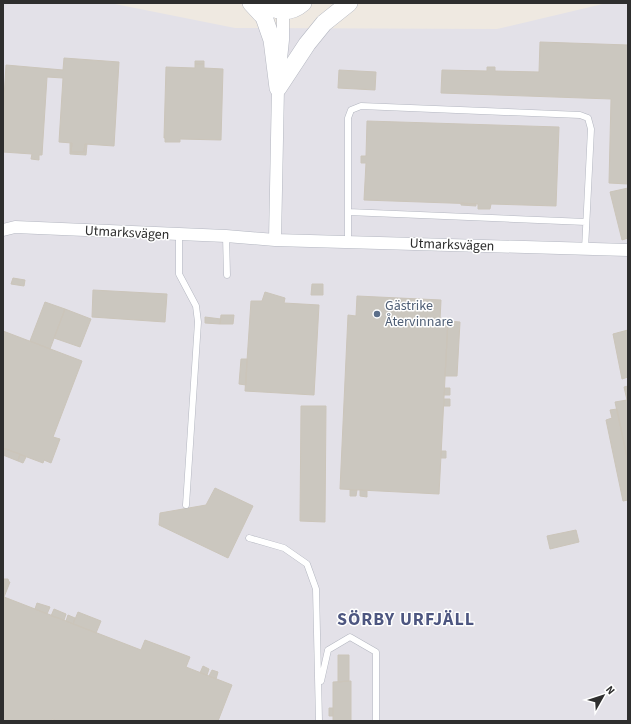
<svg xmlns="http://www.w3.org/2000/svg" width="631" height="724" font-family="'Source Sans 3',sans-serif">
	<rect width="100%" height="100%" fill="#efe9e1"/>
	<path fill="#e3e1e8" d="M 3,3 L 110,3 L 235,28 L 497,29 L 607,3 L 628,3 L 628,721 L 3,721 Z"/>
	<path fill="#cbc7bf" stroke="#cbc5ba" d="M 540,42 L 628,45 L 628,184 L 609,183 L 611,99 L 441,93 L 442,70 L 487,71 L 487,67 L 495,67 L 495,71 L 539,72 Z
		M 64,58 L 119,62 L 114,146 L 85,144 L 84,152 L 71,152 L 72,143 L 59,142 L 63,78 L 47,77 L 42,155 L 39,155 L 39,160 L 31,159 L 32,154 L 3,152 L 3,113 L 6,65 L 63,70 Z
		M 195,61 L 204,61 L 204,64 L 195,64 Z
		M 195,64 L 204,64 L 204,68 L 223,69 L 221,140 L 180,139 L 180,142 L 165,142 L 165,138 L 164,138 L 166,67 L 195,68 Z
		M 339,70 L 376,72 L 375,90 L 338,88 Z
		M 367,121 L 559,127 L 556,206 L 491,204 L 490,209 L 478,209 L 478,204 L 364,200 L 366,163 L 361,163 L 361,156 L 366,156 Z
		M 70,143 L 72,143 L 71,152 L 84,152 L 85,144 L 87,144 L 86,155 L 70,154 Z
		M 628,188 L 628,238 L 622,240 L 610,192 Z
		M 461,203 L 476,204 L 476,206 L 461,205 Z
		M 13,278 L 25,280 L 24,286 L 11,284 Z
		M 312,284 L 323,284 L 323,295 L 311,295 Z
		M 93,290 L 167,294 L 165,322 L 92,317 Z
		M 265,292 L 285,298 L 284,303 L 319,305 L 314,395 L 245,391 L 251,301 L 262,301 Z
		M 357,296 L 441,300 L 440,320 L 448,320 L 439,494 L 340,489 L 348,315 L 356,316 Z
		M 45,302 L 65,309 L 50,349 L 30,341 Z
		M 65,309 L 91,319 L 80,347 L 54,338 Z
		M 221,315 L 234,315 L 233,324 L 220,324 Z
		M 205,317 L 221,319 L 220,324 L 205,323 Z
		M 448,321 L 460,322 L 457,376 L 445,376 Z
		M 628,330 L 628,377 L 622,379 L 613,334 Z
		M 3,331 L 82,361 L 53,437 L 60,439 L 51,463 L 44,460 L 43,463 L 3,448 Z
		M 241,359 L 247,359 L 246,385 L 239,384 Z
		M 628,386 L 628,400 L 627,400 L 624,387 Z
		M 445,388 L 450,388 L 450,395 L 444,395 Z
		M 444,399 L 450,399 L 450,406 L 444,406 Z
		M 627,400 L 628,400 L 628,462 L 615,402 Z
		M 301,406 L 326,406 L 325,522 L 300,521 Z
		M 617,409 L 628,462 L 628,500 L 623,501 L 606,420 L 612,418 L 610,410 Z
		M 3,448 L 20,454 L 18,461 L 3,455 Z
		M 441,451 L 446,451 L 446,458 L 441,458 Z
		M 20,454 L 26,457 L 23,463 L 18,461 Z
		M 215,488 L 253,506 L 228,558 L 159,525 L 160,513 L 206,505 Z
		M 350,490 L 357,490 L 356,496 L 350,496 Z
		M 360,490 L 367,491 L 367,497 L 360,496 Z
		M 576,530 L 579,542 L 550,549 L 547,536 Z
		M 3,579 L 8,579 L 9,582 L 10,582 L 4,597 L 141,650 L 145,640 L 190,657 L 186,667 L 232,685 L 218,721 L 56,721 L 52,719 L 51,721 L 3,721 Z
		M 37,603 L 50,607 L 47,614 L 35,609 Z
		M 54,609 L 66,614 L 64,620 L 51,616 Z
		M 78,612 L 101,621 L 96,633 L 73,624 Z
		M 68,615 L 75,618 L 73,624 L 66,621 Z
		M 338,655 L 349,655 L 349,681 L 338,682 Z
		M 203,666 L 209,669 L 207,675 L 200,673 Z
		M 212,670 L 218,672 L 216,679 L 209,676 Z
		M 351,681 L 351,721 L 333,721 L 333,682 Z
		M 329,708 L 333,708 L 333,716 L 329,716 Z"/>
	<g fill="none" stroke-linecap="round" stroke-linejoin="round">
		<g stroke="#b4b7c1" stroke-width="7">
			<path id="lane" d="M 348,212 L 586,222
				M 179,235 L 179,274 L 196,306 L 198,322 L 186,505
				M 226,236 L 227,275
				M 348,242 L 348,118 L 351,110 L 361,106 L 580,115 L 588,118 L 591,129 L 585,249
				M 249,538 L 284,548 L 307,564 L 316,589 L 319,721
				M 321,681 L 328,650 L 350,637 L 376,652 L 376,721"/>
		</g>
		<g stroke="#b4b7c1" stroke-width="13">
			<path id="street" d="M 3,230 L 15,227 L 226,236 L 275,240 L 628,250
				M 275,240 L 278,88 L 283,40 L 283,11"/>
		</g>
		<g stroke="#b4b7c1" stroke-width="18">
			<path id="secondary" d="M 251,3 L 264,17 L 272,40 L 278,88
				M 264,3 C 278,13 290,14 303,3
				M 278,88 L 307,44 L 324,23 L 349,3"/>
		</g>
		<use href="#lane" stroke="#fff" stroke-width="6"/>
		<use href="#street" stroke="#fff" stroke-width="12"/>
		<use href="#secondary" stroke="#fff" stroke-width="17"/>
	</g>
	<circle fill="#5c6f8a" stroke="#fff" stroke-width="1.5" cx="377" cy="314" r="4"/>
	<g text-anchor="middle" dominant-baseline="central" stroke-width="3" stroke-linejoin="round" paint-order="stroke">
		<g font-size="14" fill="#2e2e2e" stroke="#fff">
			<text transform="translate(127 233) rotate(3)">Utmarksvägen</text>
			<text transform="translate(452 245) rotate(2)">Utmarksvägen</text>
		</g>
		<g font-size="14" fill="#4e5e75" stroke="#fff" text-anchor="start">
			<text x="385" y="306">Gästrike<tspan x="385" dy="16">Återvinnare</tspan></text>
		</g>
		<g font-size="18" font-weight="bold" letter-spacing="1" fill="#4d5680" stroke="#fff">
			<text x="406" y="619">SÖRBY URFJÄLL</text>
		</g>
	</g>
	<rect width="631" height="724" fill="none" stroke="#2e2e2e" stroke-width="8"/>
	<g transform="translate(603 696) rotate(51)" stroke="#ffffff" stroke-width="3" paint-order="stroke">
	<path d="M0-3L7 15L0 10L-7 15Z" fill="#2e2e2e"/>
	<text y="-6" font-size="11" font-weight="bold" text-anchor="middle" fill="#2e2e2e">N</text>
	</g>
</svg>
